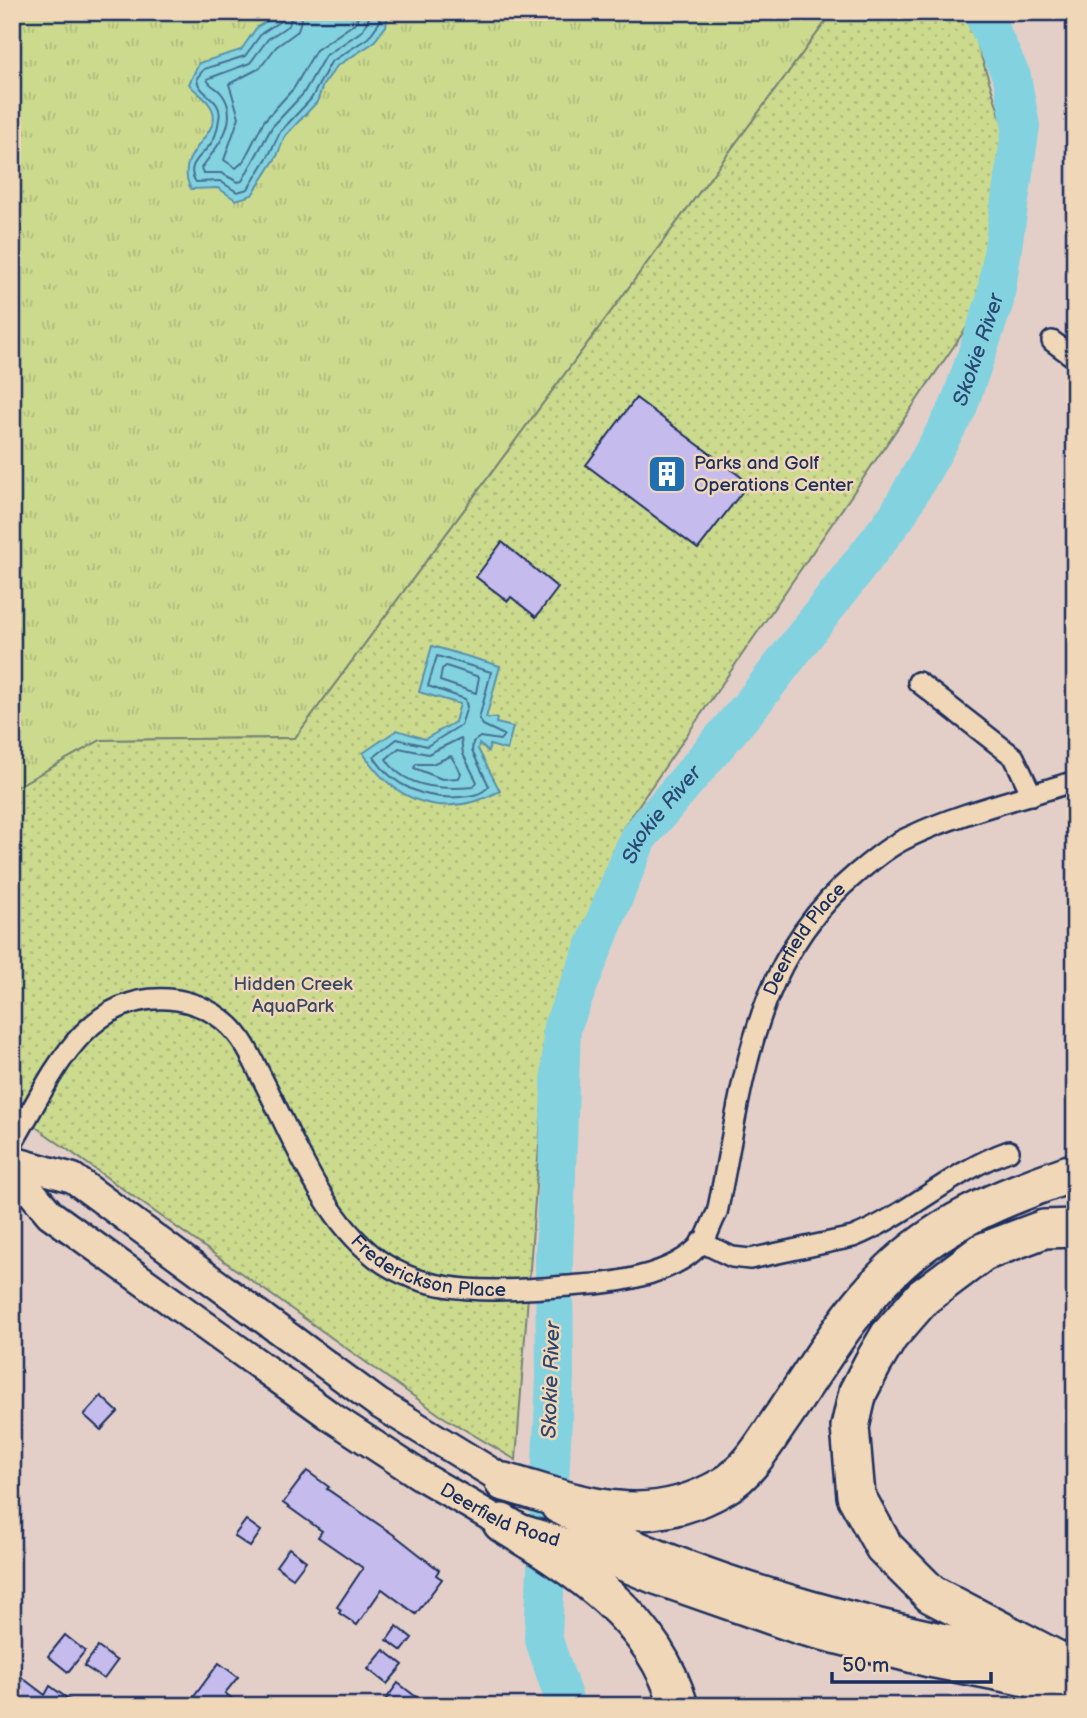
<svg xmlns="http://www.w3.org/2000/svg" width="1087" height="1718" font-family="'Balsamiq Sans',sans-serif">
	<defs>
		<pattern id="grass-tufts" width="24" height="20" patternUnits="userSpaceOnUse" patternTransform="scale(1.75)"><rect width="24" height="20" fill="#ccda8e"/><path d="M3 7l-1-3M5 7V3M7 7l1-3M15 17l-1-3M17 17v-4M19 17l1-3" fill="none" stroke="#afbb7d"/></pattern>
		<pattern id="park-dots" width="8" height="8" patternUnits="userSpaceOnUse" patternTransform="scale(1.75)"><rect width="8" height="8" fill="#ccda8e"/><path d="M2 2h.1M6 6h.1" fill="none" stroke="#afbb7d" stroke-width="1.8" stroke-linecap="round"/></pattern>
	</defs>
	<rect width="100%" height="100%" fill="#e3cfc8"/>
	<filter id="ink" filterUnits="userSpaceOnUse"><feTurbulence type="fractalNoise" baseFrequency=".0143" numOctaves="2"/><feDisplacementMap in="SourceGraphic" scale="14" xChannelSelector="R" yChannelSelector="G"/><feConvolveMatrix kernelMatrix="1 2 1 2 8 2 1 2 1" color-interpolation-filters="sRGB"/></filter>
	<g filter="url(#ink)">
		<path fill="url(#grass-tufts)" stroke="#748476" stroke-width="2" d="M 12,12 L 833,12 L 295,738 L 101,740 L 18,786 L 12,784 Z"/>
		<path fill="url(#park-dots)" stroke="#748476" stroke-width="2" d="M 833,12 L 967,12 L 1006,134 L 978,311 L 623,828 L 548,1022 L 516,1460 L 440,1415 L 12,1110 L 12,784 L 18,786 L 101,740 L 295,738 Z"/>
		<path fill="#83d2e0" stroke="#5991ac" stroke-width="2" d="M 283,12 L 388,14 L 386,26 L 373,43 L 337,66 L 323,85 L 317,102 L 285,136 L 277,156 L 252,195 L 236,200 L 218,188 L 191,189 C 170,150 231,133 209,104 C 204,96 195,92 189,84 L 199,63 L 241,50 L 257,27 Z
			M 432,646 L 500,666 L 486,718 L 497,718 L 496,723 L 513,727 L 507,750 L 490,745 L 488,751 L 479,744 L 478,749 L 500,791 C 444,820 396,804 363,753 L 397,730 L 425,739 L 455,722 L 460,704 L 419,692 Z"/>
		<g fill="none" stroke-linecap="round" stroke-linejoin="round">
			<path stroke="#457092" stroke-width="2" d="M 284,12 L 282,20 L 262,33 L 245,56 L 204,69 L 197,78 C 197,95 224,98 219,119 C 218,127 215,139 210,145 C 200,157 185,166 196,182 L 220,181 L 237,192 L 248,189 L 270,153 L 280,132 L 311,99 L 331,62 L 368,38 L 379,23 L 381,12
				M 293,12 L 289,25 L 268,39 L 250,63 L 207,79 C 209,86 217,87 222,94 C 241,120 217,148 201,168 L 203,173 L 221,173 L 238,182 L 242,181 L 272,127 L 303,94 L 325,56 L 362,31 L 372,12
				M 303,12 L 298,31 L 276,47 L 260,68 L 229,84 L 239,117 L 224,160 L 236,168 L 243,162 L 264,121 L 294,88 L 316,50 L 354,24 L 361,12
				M 437,656 L 491,672 L 479,719 L 483,725 L 504,735 L 500,740 L 480,737 L 473,742 L 472,751 L 489,786 C 482,795 471,796 460,797 C 426,800 392,786 374,757 L 397,739 L 427,746 L 461,725 L 467,707 L 465,699 L 428,686 Z
				M 446,666 L 479,677 L 476,693 L 440,681 L 442,669 Z
				M 461,738 L 463,754 L 477,782 L 473,787 C 443,790 404,788 386,759 L 399,748 L 428,754 Z
				M 451,756 L 461,773 L 459,778 L 442,779 L 414,768 L 416,764 L 432,764 Z"/>
			<path stroke="#83d2e0" stroke-width="38" id="s1" d="M 566,1706 L 543,1637 L 555,1376 L 554,1260 L 562,1027 L 638,838 L 755,700 L 897,516 L 958,408 L 995,301 L 1021,126 L 1012,77 L 982,12"/>
		</g>
		<path fill="#c5bbed" stroke="#1b2f5e" stroke-width="2" d="M 636,398 L 749,483 L 698,549 L 586,465 Z
			M 502,542 L 558,588 L 536,617 L 511,597 L 508,601 L 476,577 Z
			M 101,1396 L 118,1412 L 101,1430 L 84,1415 Z
			M 307,1471 L 329,1487 L 327,1489 L 397,1537 L 439,1570 L 436,1575 L 442,1579 L 416,1614 L 382,1589 L 357,1625 L 339,1613 L 341,1610 L 337,1607 L 363,1568 L 318,1537 L 322,1531 L 283,1503 Z
			M 246,1520 L 261,1531 L 250,1547 L 234,1536 Z
			M 289,1548 L 306,1561 L 293,1578 L 276,1566 Z
			M 397,1626 L 412,1638 L 402,1651 L 387,1640 Z
			M 65,1635 L 85,1651 L 68,1672 L 48,1656 Z
			M 98,1647 L 117,1661 L 104,1679 L 84,1666 Z
			M 384,1650 L 403,1665 L 387,1684 L 368,1669 Z
			M 219,1663 L 238,1677 L 225,1693 L 242,1706 L 187,1706 Z
			M 12,1670 L 45,1695 L 50,1686 L 78,1706 L 12,1706 Z
			M 398,1683 L 428,1706 L 381,1706 Z"/>
		<g fill="none" stroke-linecap="round" stroke-linejoin="round">
			<g stroke="#1b2f5e" stroke-width="24">
				<g id="street">
					<path d="M 1052,341 L 1075,358"/>
					<path d="M 918,682 L 1014,757 L 1032,795"/>
					<path id="s2" d="M 12,1144 C 50,1081 82,994 168,999 C 195,1001 220,1013 237,1034 C 248,1047 255,1065 263,1080 C 294,1140 321,1215 376,1258 C 432,1301 515,1290 581,1285 C 620,1283 683,1273 706,1237 C 710,1229 713,1220 717,1213 C 744,1085 750,962 857,873 C 873,860 889,846 909,837 C 961,812 1020,799 1075,781"/>
					<path d="M 701,1242 L 732,1257 L 750,1259 L 853,1237 C 908,1215 952,1171 1009,1151"/>
				</g>
			</g>
			<g stroke="#1b2f5e" stroke-width="33">
				<g id="secondary">
					<path d="M 12,1161 L 73,1178 L 378,1403 L 520,1490"/>
					<path id="s3" d="M 12,1169 L 50,1214 L 333,1418 L 423,1477 L 502,1523 L 572,1545 L 654,1579 L 800,1630 L 927,1662 L 1075,1691"/>
					<path d="M 556,1508 C 719,1591 897,1632 1075,1664"/>
				</g>
			</g>
			<g stroke="#1b2f5e" stroke-width="42">
				<path id="highway" d="M 504,1482 C 541,1492 579,1507 617,1510 C 655,1514 692,1505 724,1486 C 748,1472 764,1444 779,1422 C 816,1369 850,1308 897,1265 C 948,1218 1011,1194 1075,1172
					M 502,1523 C 577,1569 653,1616 679,1706
					M 1057,1660 L 931,1594 L 884,1547 L 856,1496 L 850,1427 L 858,1392 L 873,1363 L 889,1336 L 923,1297 L 983,1252 L 1044,1229 L 1075,1228
					M 1043,1706 L 1075,1702"/>
			</g>
			<use href="#street" stroke="#f0d7b8" stroke-width="19"/>
			<use href="#secondary" stroke="#f0d7b8" stroke-width="28"/>
			<use href="#highway" stroke="#f0d7b8" stroke-width="37"/>
		</g>
	</g>
	<defs>
		<g id="building-square" transform="scale(2.0125)"><rect x="-9" y="-9" width="18" height="18" rx="4" fill="#1f6fb2" stroke="#f0d7b8"/><path d="M-4-6H4V6H1V3H-1V6H-4ZM-2.5-4.3h1.7v1.8h-1.7ZM.8-4.3h1.7v1.8H.8ZM-2.5-1h1.7V.8h-1.7ZM.8-1h1.7V.8H.8Z" fill="#fff"/></g>
	</defs>
	<g fill-rule="evenodd">
		<use href="#building-square" x="667" y="474"/>
	</g>
	<g text-anchor="middle" dominant-baseline="central" stroke-width="5" stroke-linejoin="round" paint-order="stroke">
		<g font-size="19" fill="#1b2f5e" stroke="#f0d7b8" text-anchor="start">
			<text x="694" y="463">Parks and Golf<tspan x="694" dy="22">Operations Center</tspan></text>
		</g>
		<g font-size="19" fill="#1b2f5e" stroke="#f0d7b8">
			<text stroke="none"><textPath href="#s2" startOffset="1239">Deerfield Place</textPath></text>
			<text stroke="none"><textPath href="#s2" startOffset="625">Frederickson Place</textPath></text>
			<text stroke="none"><textPath href="#s3" startOffset="602">Deerfield Road</textPath></text>
		</g>
		<g font-size="19" fill="#364965" stroke="#f0d7b8">
			<text x="293" y="984">Hidden Creek<tspan x="293" dy="22">AquaPark</tspan></text>
		</g>
		<g font-size="21" font-style="italic" fill="#2b4772" stroke="#f0d7b8">
			<text stroke="none"><textPath href="#s1" startOffset="1486">Skokie River</textPath></text>
			<text stroke="none"><textPath href="#s1" startOffset="919">Skokie River</textPath></text>
			<text transform="translate(551 1380) rotate(-88)">Skokie River</text>
		</g>
	</g>
	<rect width="1087" height="1718" fill="none" stroke="#f0d7b8" stroke-width="42"/>
	<rect x="21" y="21" width="1045" height="1676" fill="none" stroke="#1b2f5e" stroke-width="2.5" filter="url(#ink)"/>
	<path d="M832 1672v10h159v-10" fill="none" stroke="#1b2f5e" stroke-width="3.5"/>
	<text x="842" y="1672" font-size="21" fill="#1b2f5e" stroke="#f0d7b8" stroke-width="5" paint-order="stroke">50 m</text>
</svg>
